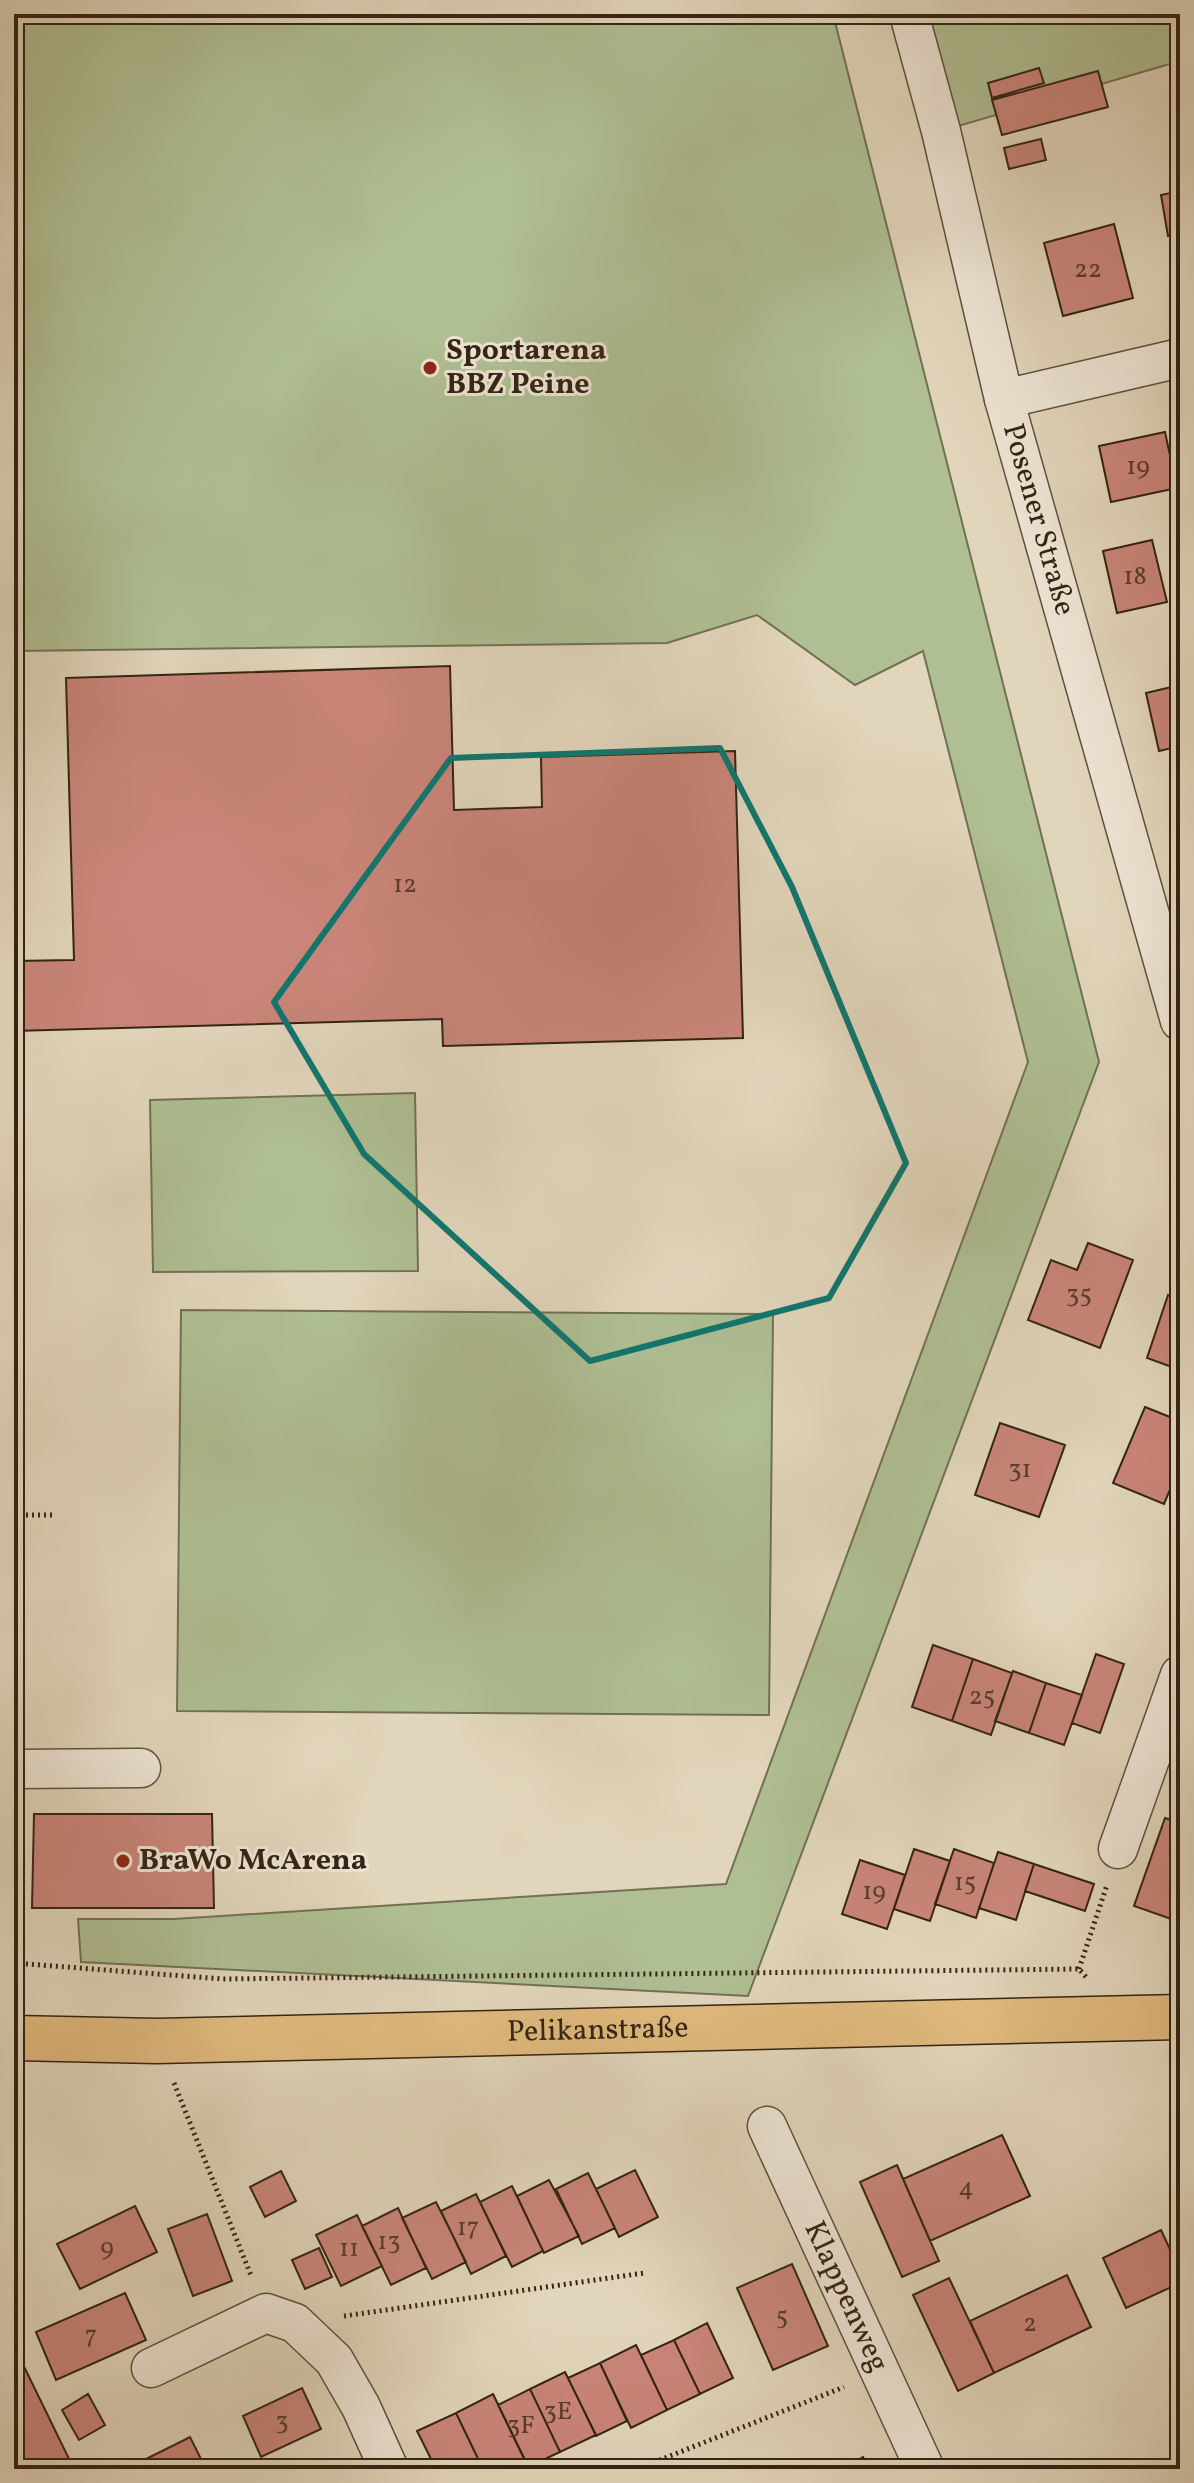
<svg xmlns="http://www.w3.org/2000/svg" width="1194" height="2483" font-family="Vollkorn,serif">
	<rect width="100%" height="100%" fill="#e1d5bb"/>
	<filter id="stains"><feTurbulence type="fractalNoise" baseFrequency=".0025" numOctaves="4"/><feColorMatrix values="0 0 0 0 .2 0 0 0 0 .09 0 0 0 0 .02 0 0 0 .5 -.17"/></filter>
	<radialGradient id="worn" r=".72"><stop offset=".6" stop-color="#630" stop-opacity="0"/><stop offset="1" stop-color="#630" stop-opacity=".3"/></radialGradient>
	<path fill="#afbe93" stroke="#727154" stroke-width="2" d="M 14,14 L 833,14 L 1099,1062 L 748,1996 L 81,1962 L 78,1919 L 174,1919 L 726,1884 L 1028,1062 L 923,651 L 855,685 L 757,615 L 667,643 L 14,651 Z
		M 910,14 L 1180,14 L 1180,61 L 941,131 Z
		M 415,1093 L 418,1271 L 153,1272 L 150,1100 Z
		M 181,1310 L 773,1314 L 769,1715 L 177,1711 Z"/>
	<path fill="#c98579" stroke="#342414" stroke-width="2" d="M 1039,68 L 1044,83 L 992,98 L 988,83 Z
		M 1098,71 L 1108,107 L 1002,135 L 992,100 Z
		M 1041,139 L 1046,160 L 1009,169 L 1004,148 Z
		M 1180,191 L 1180,234 L 1168,236 L 1161,195 Z
		M 1114,224 L 1133,298 L 1063,316 L 1044,243 Z
		M 1165,432 L 1177,488 L 1111,502 L 1099,446 Z
		M 1152,540 L 1167,602 L 1117,613 L 1103,551 Z
		M 1180,598 L 1180,629 L 1173,600 Z
		M 450,666 L 454,810 L 542,807 L 541,757 L 735,751 L 743,1038 L 443,1046 L 442,1019 L 14,1031 L 14,961 L 74,960 L 66,678 Z
		M 1180,685 L 1180,746 L 1159,751 L 1146,693 Z
		M 1180,809 L 1180,848 L 1171,811 Z
		M 1088,1243 L 1133,1260 L 1100,1348 L 1028,1320 L 1051,1260 L 1077,1270 Z
		M 1168,1295 L 1180,1299 L 1180,1370 L 1147,1358 Z
		M 1145,1407 L 1180,1421 L 1180,1466 L 1164,1504 L 1113,1483 Z
		M 1000,1423 L 1065,1445 L 1039,1517 L 975,1495 Z
		M 933,1645 L 973,1659 L 952,1721 L 912,1707 Z
		M 1096,1654 L 1124,1664 L 1100,1733 L 1072,1723 Z
		M 973,1659 L 1012,1673 L 991,1735 L 952,1721 Z
		M 1013,1671 L 1046,1683 L 1029,1733 L 995,1721 Z
		M 1046,1683 L 1082,1695 L 1064,1745 L 1029,1733 Z
		M 34,1814 L 212,1814 L 214,1908 L 32,1908 Z
		M 1165,1818 L 1180,1823 L 1180,1922 L 1134,1906 Z
		M 914,1849 L 950,1861 L 930,1921 L 894,1909 Z
		M 954,1849 L 994,1863 L 976,1918 L 935,1904 Z
		M 998,1852 L 1034,1864 L 1016,1920 L 979,1908 Z
		M 860,1860 L 905,1875 L 887,1929 L 842,1914 Z
		M 1034,1864 L 1094,1884 L 1085,1911 L 1025,1891 Z
		M 1002,2135 L 1030,2196 L 930,2241 L 903,2179 Z
		M 897,2165 L 939,2261 L 902,2277 L 860,2182 Z
		M 635,2170 L 658,2217 L 619,2237 L 596,2189 Z
		M 281,2171 L 296,2201 L 265,2217 L 250,2187 Z
		M 588,2173 L 615,2228 L 582,2244 L 556,2189 Z
		M 549,2180 L 579,2236 L 544,2253 L 517,2196 Z
		M 512,2186 L 543,2251 L 512,2267 L 480,2202 Z
		M 476,2194 L 506,2256 L 471,2274 L 441,2211 Z
		M 436,2202 L 466,2262 L 432,2279 L 402,2218 Z
		M 135,2206 L 157,2252 L 80,2289 L 57,2244 Z
		M 398,2208 L 426,2268 L 391,2285 L 362,2226 Z
		M 207,2214 L 232,2281 L 193,2296 L 168,2229 Z
		M 357,2215 L 382,2266 L 341,2286 L 316,2235 Z
		M 1161,2230 L 1180,2271 L 1180,2283 L 1126,2308 L 1103,2258 Z
		M 319,2248 L 332,2277 L 305,2289 L 292,2260 Z
		M 792,2264 L 828,2346 L 773,2370 L 737,2288 Z
		M 1067,2275 L 1091,2327 L 994,2373 L 970,2321 Z
		M 949,2278 L 994,2373 L 958,2391 L 913,2295 Z
		M 125,2293 L 146,2340 L 56,2380 L 36,2332 Z
		M 707,2323 L 733,2378 L 700,2394 L 674,2340 Z
		M 674,2340 L 700,2394 L 667,2410 L 641,2355 Z
		M 636,2345 L 667,2410 L 631,2428 L 600,2363 Z
		M 14,2346 L 72,2465 L 63,2469 L 14,2469 Z
		M 600,2363 L 627,2421 L 596,2436 L 568,2378 Z
		M 565,2372 L 596,2435 L 560,2452 L 530,2389 Z
		M 302,2388 L 321,2429 L 261,2457 L 243,2416 Z
		M 530,2389 L 560,2452 L 528,2467 L 498,2405 Z
		M 88,2394 L 105,2425 L 79,2440 L 62,2410 Z
		M 493,2394 L 526,2462 L 510,2469 L 483,2469 L 456,2413 Z
		M 456,2413 L 482,2467 L 477,2469 L 436,2469 L 417,2431 Z
		M 190,2437 L 206,2469 L 126,2469 Z
		M 863,2457 L 869,2469 L 841,2469 Z"/>
	<g fill="none" stroke-linecap="round" stroke-linejoin="round">
		<g stroke="#5f503e" stroke-width="41">
			<g id="minor">
				<path id="s1" d="M 909,14 L 941,131 L 1004,399 L 1180,1021"/>
				<path d="M 1004,399 L 1180,358"/>
				<path d="M 14,1769 L 141,1768"/>
				<path d="M 1118,1849 L 1180,1675"/>
				<path id="s2" d="M 767,2126 L 925,2469"/>
				<path d="M 151,2368 L 266,2313 L 295,2323 L 334,2360 L 361,2407 L 389,2469"/>
			</g>
		</g>
		<g stroke="#342414" stroke-width="47">
			<g id="major">
				<path id="s3" d="M 14,2038 L 157,2041 L 1180,2017"/>
			</g>
		</g>
		<path stroke="#342414" stroke-width="5" stroke-dasharray="2 4" stroke-linecap="butt" d="M 14,1515 L 53,1515
			M 14,1963 L 223,1979 L 1079,1969 L 1086,1977
			M 1079,1969 L 1107,1885
			M 174,2083 L 252,2278
			M 344,2316 L 644,2273
			M 637,2469 L 844,2387"/>
		<use href="#minor" stroke="#ece4d3" stroke-width="38"/>
		<use href="#major" stroke="#e0ba7e" stroke-width="44"/>
	</g>
	<path fill="none" stroke="#0f766e" stroke-width="6" stroke-linejoin="round" d="M 720,748 L 792,887 L 906,1163 L 829,1298 L 590,1361 L 364,1154 L 274,1002 L 451,758 Z"/>
	<g fill="#8f2418" stroke="#ece4d3" stroke-width="3">
		<circle cx="430" cy="368" r="8"/>
		<circle cx="123" cy="1861" r="8"/>
	</g>
	<g text-anchor="middle" dominant-baseline="central" stroke-width="6" stroke-linejoin="round" paint-order="stroke">
		<g font-size="26" fill="#593c2d">
			<text x="1088" y="270">22</text>
			<text x="1138" y="467">19</text>
			<text x="1135" y="577">18</text>
			<text x="405" y="885">12</text>
			<text x="1079" y="1295">35</text>
			<text x="1020" y="1470">31</text>
			<text x="982" y="1697">25</text>
			<text x="965" y="1883">15</text>
			<text x="874" y="1892">19</text>
			<text x="966" y="2188">4</text>
			<text x="468" y="2228">17</text>
			<text x="389" y="2242">13</text>
			<text x="107" y="2248">9</text>
			<text x="349" y="2249">11</text>
			<text x="782" y="2317">5</text>
			<text x="1030" y="2324">2</text>
			<text x="91" y="2336">7</text>
			<text x="558" y="2412">3E</text>
			<text x="282" y="2422">3</text>
			<text x="521" y="2426">3F</text>
		</g>
		<g font-size="30" font-weight="bold" fill="#342414" stroke="#ece4d3" text-anchor="start">
			<text x="446" y="351">Sportarena<tspan x="446" dy="34">BBZ Peine</tspan></text>
			<text x="139" y="1861">BraWo McArena</text>
		</g>
		<g font-size="30" fill="#342414" stroke="#ece4d3">
			<text stroke="none"><textPath href="#s1" startOffset="522">Posener Straße</textPath></text>
			<text stroke="none"><textPath href="#s3" startOffset="584">Pelikanstraße</textPath></text>
			<text stroke="none"><textPath href="#s2" startOffset="188">Klappenweg</textPath></text>
		</g>
	</g>
	<rect width="1194" height="2483" fill="none" stroke="#e1d5bb" stroke-width="48"/>
	<rect x="16" y="16" width="1162" height="2451" fill="none" stroke="#342414" stroke-width="4"/>
	<rect x="24" y="24" width="1146" height="2435" fill="none" stroke="#342414" stroke-width="2"/>
	<rect width="100%" height="100%" filter="url(#stains)"/>
	<rect width="100%" height="100%" fill="url(#worn)"/>
</svg>
